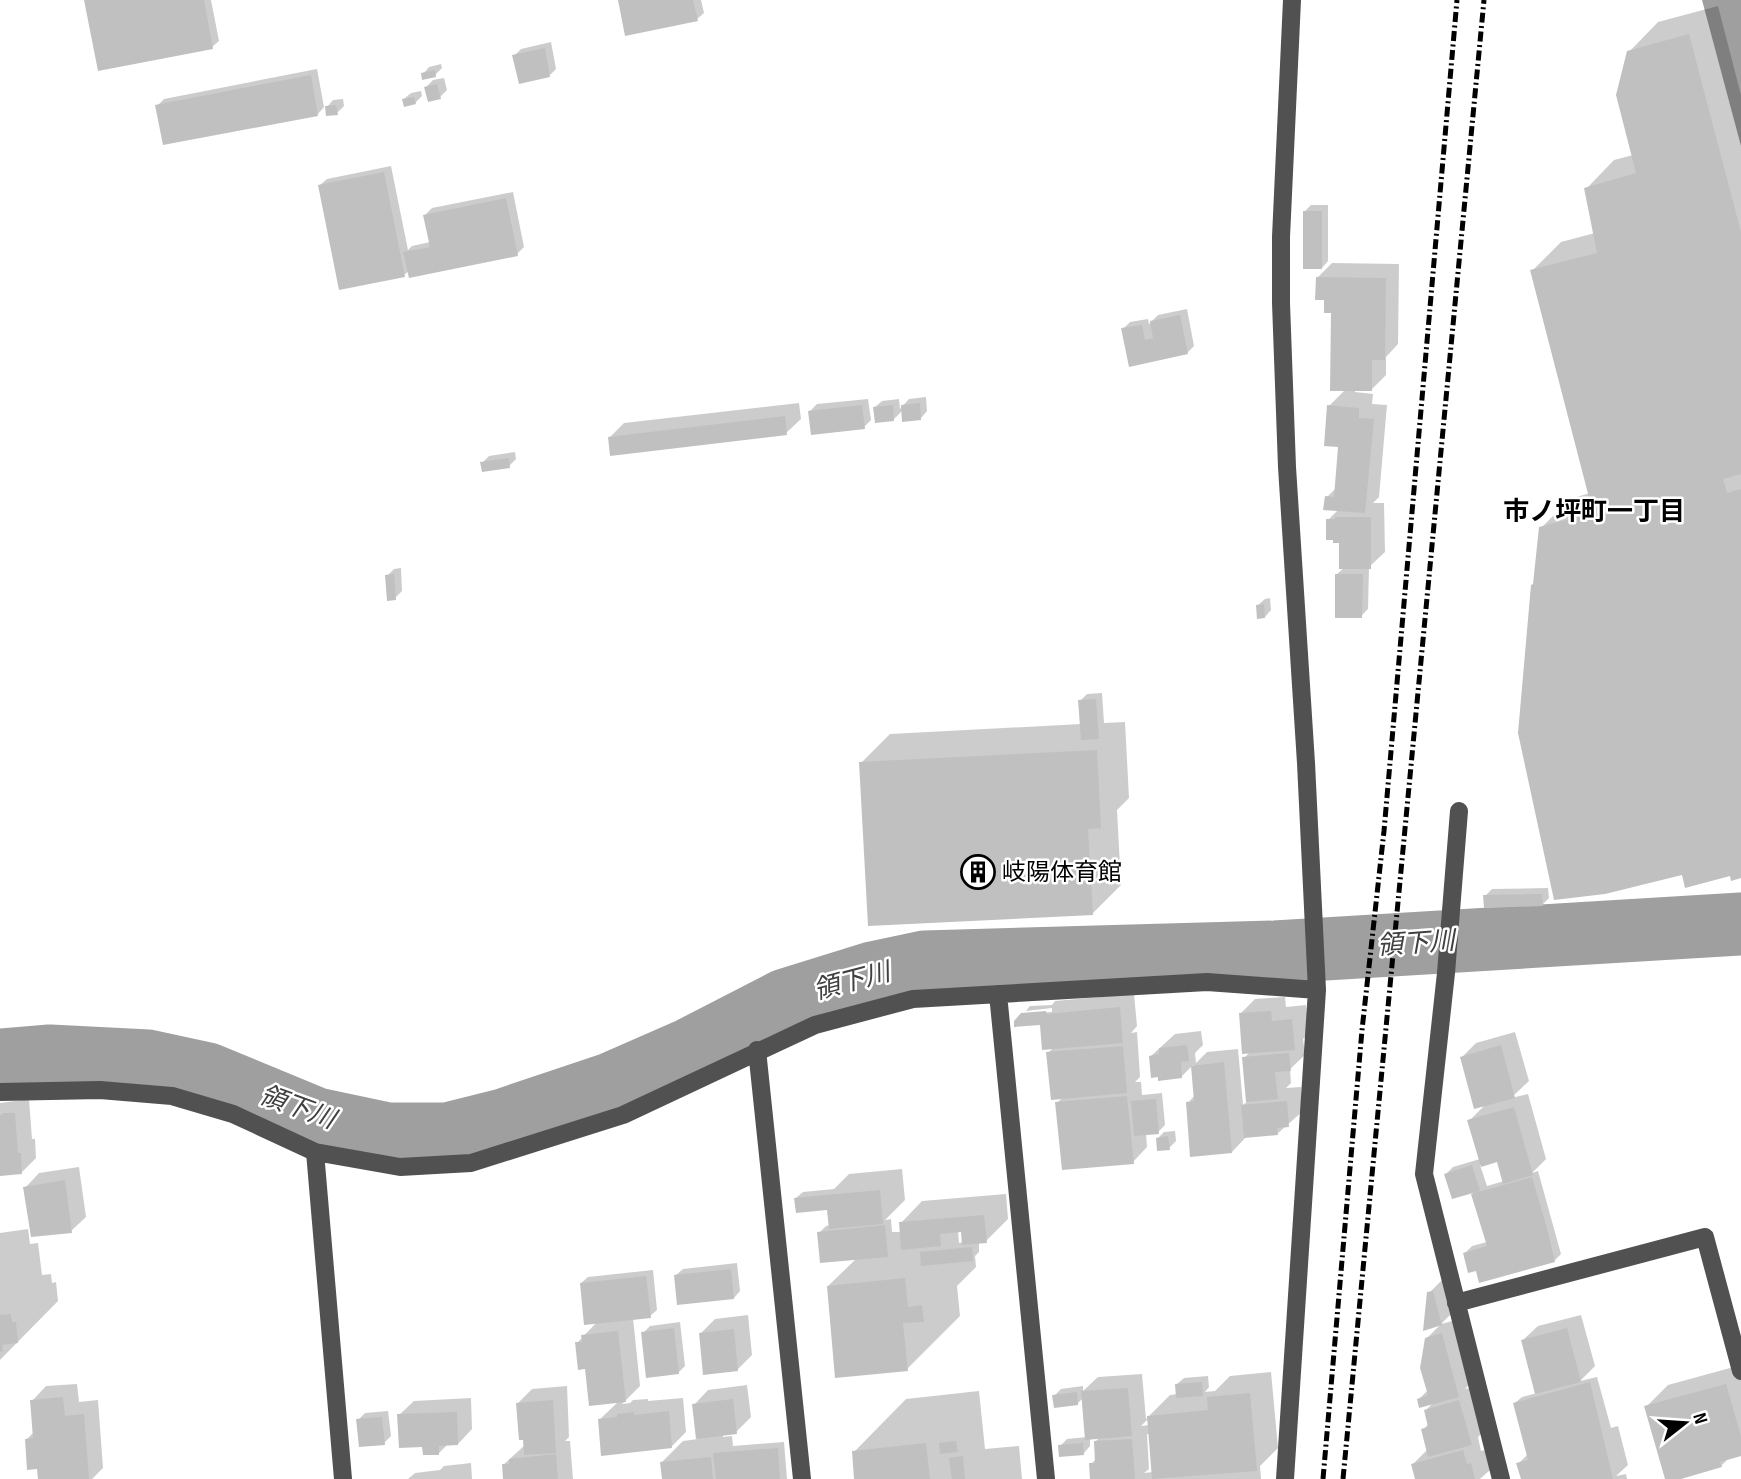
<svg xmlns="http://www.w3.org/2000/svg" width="1741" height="1479" font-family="'Sofia Sans Condensed','Noto Sans JP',sans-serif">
	<rect width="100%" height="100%" fill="#fff"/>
	<path fill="#9f9f9f" d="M 1702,0 L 1741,0 L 1741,146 Z"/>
	<path fill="#0003" fill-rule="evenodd" d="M 86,0 L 211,0 L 219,41 L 212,47 Z
		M 620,0 L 701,0 L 704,13 L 697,19 Z
		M 1718,6 L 1741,95 L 1741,876 L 1683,873 L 1535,583 L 1541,528 L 1570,499 L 1590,493 L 1532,271 L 1561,242 L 1595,233 L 1586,189 L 1614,160 L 1633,155 L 1629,52 L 1658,22 Z
		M 551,42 L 556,69 L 550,75 L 514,56 L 521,49 Z
		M 441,64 L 442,68 L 435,75 L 423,74 L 429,67 Z
		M 317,69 L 324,107 L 318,114 L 157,106 L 164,99 Z
		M 444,78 L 447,90 L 440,97 L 426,87 L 433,80 Z
		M 421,91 L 422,96 L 415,103 L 404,99 L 411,93 Z
		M 343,99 L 344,106 L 337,113 L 327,107 L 333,100 Z
		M 391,166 L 408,250 L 412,246 L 430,242 L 425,215 L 432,208 L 513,192 L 524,247 L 517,254 L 409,271 L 404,275 L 320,185 L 327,179 Z
		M 1311,205 L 1328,205 L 1328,261 L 1322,268 L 1304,212 Z
		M 1332,263 L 1399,264 L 1398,344 L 1386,357 L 1386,375 L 1371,390 L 1355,389 L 1355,392 L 1373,394 L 1372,404 L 1387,405 L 1379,497 L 1373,503 L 1384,503 L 1385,552 L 1369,567 L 1368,609 L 1361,616 L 1337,574 L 1345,567 L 1341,541 L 1328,520 L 1338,510 L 1327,497 L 1337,487 L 1340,445 L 1329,406 L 1346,389 L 1333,312 L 1317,278 Z
		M 1187,309 L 1194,346 L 1187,353 L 1130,365 L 1123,329 L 1130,322 L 1148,319 L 1149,324 L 1158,315 Z
		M 926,397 L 927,411 L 921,418 L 903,410 L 893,420 L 875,407 L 882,401 L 899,399 L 900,409 L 909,399 Z
		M 868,399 L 871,420 L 864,427 L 810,411 L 817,404 Z
		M 799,403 L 801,419 L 786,433 L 610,437 L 624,423 Z
		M 515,452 L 516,459 L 509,466 L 482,463 L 489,456 Z
		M 401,568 L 402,591 L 395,598 L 387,576 L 394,569 Z
		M 1270,598 L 1271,610 L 1265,617 L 1258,605 L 1265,599 Z
		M 1102,693 L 1104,723 L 1125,722 L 1129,798 L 1117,810 L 1121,885 L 1092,914 L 861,763 L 890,734 L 1081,724 L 1080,701 L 1087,694 Z
		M 1548,888 L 1549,898 L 1542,905 L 1485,896 L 1492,889 Z
		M 1134,994 L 1137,1026 L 1131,1033 L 1137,1032 L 1140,1077 L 1135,1082 L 1141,1082 L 1142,1095 L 1162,1093 L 1165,1125 L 1158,1132 L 1146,1133 L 1147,1147 L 1133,1162 L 1057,1103 L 1063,1097 L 1048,1053 L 1054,1047 L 1041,1021 L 1022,1014 L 1052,1012 L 1052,1008 L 1026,1011 L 1030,1006 L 1052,1005 L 1055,1001 Z
		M 1285,997 L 1286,1007 L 1306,1005 L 1309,1033 L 1303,1039 L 1305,1055 L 1290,1069 L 1291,1083 L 1286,1088 L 1301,1087 L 1303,1111 L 1277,1134 L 1247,1136 L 1232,1152 L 1188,1103 L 1195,1095 L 1193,1065 L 1181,1077 L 1151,1056 L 1175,1034 L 1201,1031 L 1203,1045 L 1195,1053 L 1196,1063 L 1207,1052 L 1238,1049 L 1243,1105 L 1248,1101 L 1244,1058 L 1251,1051 L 1240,1014 L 1255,999 Z
		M 1515,1032 L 1529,1081 L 1511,1098 L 1528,1094 L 1546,1159 L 1532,1173 L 1538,1171 L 1561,1254 L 1554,1261 L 1477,1269 L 1465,1253 L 1472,1246 L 1487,1242 L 1472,1191 L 1446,1174 L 1453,1167 L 1480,1159 L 1469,1121 L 1486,1104 L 1462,1057 L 1476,1043 ZM 1498,1160 L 1504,1181 L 1487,1186 L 1480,1165 Z
		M 29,1099 L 32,1139 L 35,1139 L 36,1158 L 22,1172 L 0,1174 L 0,1103 Z
		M 1175,1131 L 1176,1141 L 1169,1148 L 1157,1139 L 1164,1132 Z
		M 79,1167 L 86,1217 L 71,1231 L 25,1188 L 39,1173 Z
		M 902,1169 L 905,1200 L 885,1220 L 891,1219 L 892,1232 L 901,1232 L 901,1223 L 922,1201 L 1006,1194 L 1008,1219 L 986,1241 L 979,1242 L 979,1252 L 975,1256 L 976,1267 L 957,1286 L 960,1316 L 907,1369 L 828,1286 L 857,1258 L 819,1233 L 826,1226 L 830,1225 L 829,1208 L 796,1198 L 803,1192 L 834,1189 L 849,1174 ZM 958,1230 L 963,1230 L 964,1242 L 959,1243 Z
		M 28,1229 L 30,1244 L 38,1243 L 42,1275 L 51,1274 L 52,1283 L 56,1282 L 58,1301 L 0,1360 L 0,1233 Z
		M 737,1263 L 740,1291 L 734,1298 L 676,1275 L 683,1269 Z
		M 653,1270 L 657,1310 L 650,1316 L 633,1318 L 640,1386 L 622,1404 L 630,1403 L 633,1400 L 648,1399 L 648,1401 L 683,1398 L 686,1432 L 672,1446 L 599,1420 L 618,1402 L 587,1367 L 577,1343 L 597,1322 L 581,1283 L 588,1277 Z
		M 1444,1278 L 1456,1309 L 1441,1324 L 1429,1293 Z
		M 748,1315 L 752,1355 L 737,1370 L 701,1333 L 715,1319 Z
		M 1581,1315 L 1595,1366 L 1580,1381 L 1597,1377 L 1611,1428 L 1618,1426 L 1628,1465 L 1616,1476 L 1626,1474 L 1627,1479 L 1522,1479 L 1518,1464 L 1528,1454 L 1515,1403 L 1522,1397 L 1537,1393 L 1523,1340 L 1538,1326 Z
		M 1456,1320 L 1473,1381 L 1465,1389 L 1474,1387 L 1486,1429 L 1478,1437 L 1481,1451 L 1485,1450 L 1491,1469 L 1480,1479 L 1417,1479 L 1413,1464 L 1428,1449 L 1423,1430 L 1429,1423 L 1426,1410 L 1434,1402 L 1419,1399 L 1428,1390 L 1426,1339 L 1441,1324 Z
		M 680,1322 L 685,1366 L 678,1373 L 643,1333 L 650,1326 Z
		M 1741,1365 L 1741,1454 L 1729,1458 L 1721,1466 L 1674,1479 L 1667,1479 L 1646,1407 L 1668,1385 Z
		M 1271,1372 L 1278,1448 L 1260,1466 L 1261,1479 L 1092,1479 L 1091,1464 L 1097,1458 L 1095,1442 L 1100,1437 L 1090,1438 L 1090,1446 L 1084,1453 L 1060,1446 L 1067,1439 L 1087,1437 L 1084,1397 L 1077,1404 L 1054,1396 L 1061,1389 L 1083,1386 L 1083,1391 L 1098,1377 L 1142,1374 L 1146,1419 L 1170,1395 L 1178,1394 L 1177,1384 L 1184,1378 L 1208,1376 L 1209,1387 L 1205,1392 L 1215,1391 L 1230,1376 ZM 1149,1418 L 1149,1425 L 1141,1426 ZM 1147,1434 L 1150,1434 L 1153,1472 L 1144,1473 L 1149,1469 Z
		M 77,1384 L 79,1402 L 98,1400 L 103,1468 L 92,1479 L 40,1479 L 39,1467 L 26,1440 L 34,1432 L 32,1401 L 46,1386 Z
		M 747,1385 L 751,1417 L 736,1432 L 723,1434 L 723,1437 L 732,1436 L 733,1446 L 784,1442 L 787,1479 L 663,1479 L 662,1462 L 683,1441 L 698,1439 L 694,1405 L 708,1390 Z
		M 567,1386 L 569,1437 L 565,1441 L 570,1441 L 573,1479 L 505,1479 L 503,1465 L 525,1445 L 517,1404 L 532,1389 Z
		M 979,1391 L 985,1449 L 1019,1446 L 1022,1479 L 856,1479 L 854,1452 L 906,1399 Z
		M 471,1398 L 472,1429 L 458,1444 L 448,1444 L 439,1453 L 424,1446 L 399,1415 L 414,1401 Z
		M 388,1411 L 391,1436 L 384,1443 L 358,1420 L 365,1413 Z
		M 471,1463 L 472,1479 L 408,1479 L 415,1473 L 440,1470 L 444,1466 Z"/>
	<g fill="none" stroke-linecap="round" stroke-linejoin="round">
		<path stroke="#9f9f9f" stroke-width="63" d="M 0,1060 L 50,1056 L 148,1061 L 208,1074 L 317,1119 L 388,1134 L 447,1134 L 503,1120 L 610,1084 L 690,1049 L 785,1000 L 872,973 L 924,962 L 1275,952 L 1741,924"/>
	</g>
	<path fill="#c0c0c0" d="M 84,0 L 204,0 L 213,49 L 98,71 Z
		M 618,0 L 693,0 L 698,21 L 625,36 Z
		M 1689,34 L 1741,232 L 1741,474 L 1723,479 L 1727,493 L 1741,489 L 1741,878 L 1731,881 L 1730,876 L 1685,888 L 1682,875 L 1605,894 L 1554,900 L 1518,733 L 1531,585 L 1533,584 L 1539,527 L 1593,513 L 1530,270 L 1597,253 L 1584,188 L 1636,173 L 1616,95 L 1627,51 Z
		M 545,48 L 550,77 L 519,84 L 512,55 Z
		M 435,70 L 436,77 L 422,80 L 421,73 Z
		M 311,75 L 318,116 L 163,145 L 155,105 Z
		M 437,84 L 441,99 L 428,102 L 424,87 Z
		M 414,97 L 416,104 L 404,107 L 402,99 Z
		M 336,105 L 338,115 L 326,116 L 325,106 Z
		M 384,172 L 405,277 L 339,290 L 318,185 Z
		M 506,198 L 518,256 L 409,278 L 403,252 L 430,247 L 423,215 Z
		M 1303,211 L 1322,211 L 1322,269 L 1303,269 Z
		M 1316,277 L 1386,278 L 1385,360 L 1372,360 L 1372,391 L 1330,391 L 1331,313 L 1324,313 L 1324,300 L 1315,300 Z
		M 1180,315 L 1188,354 L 1129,367 L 1121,328 L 1142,325 L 1145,340 L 1153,338 L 1150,321 Z
		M 920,403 L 921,420 L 902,422 L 901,405 Z
		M 862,405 L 865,429 L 811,435 L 808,411 Z
		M 893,405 L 894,421 L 875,423 L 873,407 Z
		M 1327,405 L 1359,408 L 1359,418 L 1374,419 L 1365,513 L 1323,510 L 1325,496 L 1334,497 L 1338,447 L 1324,446 Z
		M 785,416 L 787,435 L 610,456 L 608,437 Z
		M 509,458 L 510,468 L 482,472 L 480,462 Z
		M 1335,517 L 1371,517 L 1371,569 L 1339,569 L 1339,543 L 1333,543 L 1333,540 L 1326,540 L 1326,519 L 1335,519 Z
		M 394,574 L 396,600 L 387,601 L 385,575 Z
		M 1335,574 L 1363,574 L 1362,618 L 1335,618 Z
		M 1264,604 L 1265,618 L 1257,619 L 1256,605 Z
		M 1096,699 L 1099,739 L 1081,740 L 1078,700 Z
		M 1097,750 L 1101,828 L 1088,829 L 1093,915 L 868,926 L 859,762 Z
		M 1542,894 L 1543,906 L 1484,908 L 1483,895 Z
		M 1120,1007 L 1123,1043 L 1042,1050 L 1040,1025 L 1014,1027 L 1014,1021 L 1021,1013 L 1046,1011 L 1047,1014 Z
		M 1271,1011 L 1272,1021 L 1292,1019 L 1295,1050 L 1242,1054 L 1239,1013 Z
		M 1187,1045 L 1189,1061 L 1181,1062 L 1182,1078 L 1158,1081 L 1158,1077 L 1151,1078 L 1149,1056 L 1159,1054 L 1159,1048 Z
		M 1501,1045 L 1515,1098 L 1474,1109 L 1460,1057 Z
		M 1123,1046 L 1127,1093 L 1051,1100 L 1046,1052 Z
		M 1289,1053 L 1291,1071 L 1275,1072 L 1278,1099 L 1246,1102 L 1242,1057 Z
		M 1224,1062 L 1232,1153 L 1190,1157 L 1186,1102 L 1194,1101 L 1191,1066 Z
		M 1127,1096 L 1134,1164 L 1062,1170 L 1055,1102 Z
		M 1156,1099 L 1159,1134 L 1134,1136 L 1131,1101 Z
		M 1287,1101 L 1289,1127 L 1277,1128 L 1278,1135 L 1244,1138 L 1241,1105 Z
		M 1514,1107 L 1533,1175 L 1503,1184 L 1497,1162 L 1481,1167 L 1467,1120 Z
		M 3,1113 L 15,1113 L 18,1153 L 21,1153 L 22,1174 L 0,1176 L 0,1116 Z
		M 1168,1136 L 1170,1150 L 1157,1151 L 1156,1138 Z
		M 1472,1165 L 1480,1191 L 1452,1199 L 1444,1174 Z
		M 1532,1177 L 1547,1228 L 1555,1262 L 1479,1283 L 1476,1271 L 1468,1273 L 1463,1253 L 1487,1246 L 1471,1194 Z
		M 65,1180 L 72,1233 L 31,1237 L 23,1187 Z
		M 880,1190 L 883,1224 L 829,1229 L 827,1210 L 796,1213 L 794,1198 Z
		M 984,1215 L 987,1243 L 962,1245 L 961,1232 L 940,1234 L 941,1246 L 901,1250 L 899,1222 Z
		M 885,1225 L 888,1257 L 820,1263 L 817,1232 Z
		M 972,1247 L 973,1261 L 921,1266 L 920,1252 Z
		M 731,1269 L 734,1299 L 677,1305 L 674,1275 Z
		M 646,1276 L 651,1318 L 584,1325 L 580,1283 Z
		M 905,1278 L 908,1307 L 922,1305 L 924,1322 L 903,1323 L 908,1371 L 835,1378 L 827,1286 Z
		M 1433,1291 L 1442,1325 L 1423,1331 L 1427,1292 Z
		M 11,1314 L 12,1322 L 16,1322 L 18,1343 L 2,1345 L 3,1351 L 0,1352 L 0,1315 Z
		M 674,1328 L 679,1374 L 646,1378 L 641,1332 Z
		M 1567,1328 L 1581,1382 L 1535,1394 L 1521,1340 Z
		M 734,1329 L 738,1371 L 703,1375 L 699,1333 Z
		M 618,1331 L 626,1402 L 589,1406 L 585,1369 L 578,1370 L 575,1342 L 582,1342 L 581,1335 Z
		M 1442,1333 L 1459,1397 L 1419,1408 L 1417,1399 L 1428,1395 L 1420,1368 L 1425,1338 Z
		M 1202,1382 L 1203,1396 L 1176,1398 L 1175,1384 Z
		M 1590,1382 L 1613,1479 L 1521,1479 L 1516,1463 L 1528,1460 L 1513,1403 Z
		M 1726,1384 L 1741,1436 L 1741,1456 L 1720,1462 L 1722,1467 L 1681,1479 L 1665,1479 L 1644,1406 Z
		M 1128,1388 L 1132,1436 L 1085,1440 L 1081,1391 Z
		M 1077,1392 L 1078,1405 L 1054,1408 L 1052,1395 Z
		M 1250,1393 L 1257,1471 L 1152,1479 L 1147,1416 L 1208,1410 L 1207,1397 Z
		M 63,1397 L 65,1416 L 84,1414 L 89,1479 L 38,1479 L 37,1469 L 27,1470 L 25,1439 L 33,1438 L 30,1400 Z
		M 733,1399 L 737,1434 L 696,1439 L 692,1404 Z
		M 553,1400 L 556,1453 L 524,1455 L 523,1440 L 519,1440 L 516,1403 Z
		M 1459,1400 L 1472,1445 L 1428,1457 L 1421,1429 L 1428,1427 L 1424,1410 Z
		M 669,1411 L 672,1448 L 601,1456 L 598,1419 L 617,1417 L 617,1414 L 634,1412 L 634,1415 Z
		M 457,1412 L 458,1445 L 439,1446 L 439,1455 L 423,1455 L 422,1447 L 399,1448 L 397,1414 Z
		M 382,1417 L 385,1445 L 359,1447 L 356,1419 Z
		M 1132,1439 L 1135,1479 L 1090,1479 L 1089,1463 L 1095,1463 L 1094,1441 Z
		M 956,1441 L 958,1452 L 940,1454 L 939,1443 Z
		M 926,1443 L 930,1479 L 854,1479 L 852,1451 Z
		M 1083,1443 L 1084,1455 L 1059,1457 L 1058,1445 Z
		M 778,1448 L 780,1479 L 716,1479 L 713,1453 Z
		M 1463,1450 L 1467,1464 L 1471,1463 L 1475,1479 L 1415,1479 L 1411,1464 Z
		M 556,1454 L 558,1479 L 503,1479 L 502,1464 L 509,1464 L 509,1459 Z
		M 963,1456 L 965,1479 L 952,1479 L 949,1458 Z
		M 711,1457 L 713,1479 L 662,1479 L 660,1462 Z"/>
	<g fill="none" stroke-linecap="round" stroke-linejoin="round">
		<path stroke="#515151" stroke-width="18" d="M 1459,811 L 1446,973 L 1424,1174 L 1501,1479
			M 998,994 L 1046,1479
			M 757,1050 L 802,1479
			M 0,1092 L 100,1090 L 172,1096 L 233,1114 L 315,1152 L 400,1167 L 471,1163 L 623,1115 L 815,1025 L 913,999 L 1207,982 L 1317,990
			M 315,1152 L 343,1479
			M 1456,1303 L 1705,1237 L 1741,1371
			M 1285,1479 L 1317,990 L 1306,763 L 1287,467 L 1281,303 L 1281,237 L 1292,0"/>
		<path stroke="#000" stroke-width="5" stroke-dasharray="10 3.5 2 3.5" stroke-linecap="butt" d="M 1323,1479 L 1362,1030 L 1384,831 L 1457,0
			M 1343,1479 L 1484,0"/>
	</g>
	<defs>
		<g id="building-ring" transform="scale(1.75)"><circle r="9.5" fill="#fff" stroke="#000" stroke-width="1.5"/><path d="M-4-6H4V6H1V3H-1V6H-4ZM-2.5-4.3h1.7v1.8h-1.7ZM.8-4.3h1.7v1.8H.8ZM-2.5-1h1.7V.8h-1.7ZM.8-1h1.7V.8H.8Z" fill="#000"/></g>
	</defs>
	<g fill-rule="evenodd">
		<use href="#building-ring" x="978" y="872"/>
	</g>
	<g text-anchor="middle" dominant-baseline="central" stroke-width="5" stroke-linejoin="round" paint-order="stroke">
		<g font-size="24" fill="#000" stroke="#fff" text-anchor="start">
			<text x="1002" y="872">岐陽体育館</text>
		</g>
		<g font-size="26" font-weight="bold" fill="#000" stroke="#fff">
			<text x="1594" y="512">市ノ坪町一丁目</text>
		</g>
		<g font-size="26" font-style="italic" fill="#404040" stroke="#fff">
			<text transform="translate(1416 944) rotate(-4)">領下川</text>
			<text transform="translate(852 982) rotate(-15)">領下川</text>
			<text transform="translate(297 1108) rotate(20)">領下川</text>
		</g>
	</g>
	<g transform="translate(1685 1423) rotate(73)" stroke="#ffffff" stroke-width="5" paint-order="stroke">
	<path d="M0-5L12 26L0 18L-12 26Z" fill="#000000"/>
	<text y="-10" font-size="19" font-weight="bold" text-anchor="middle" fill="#000000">N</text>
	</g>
</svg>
